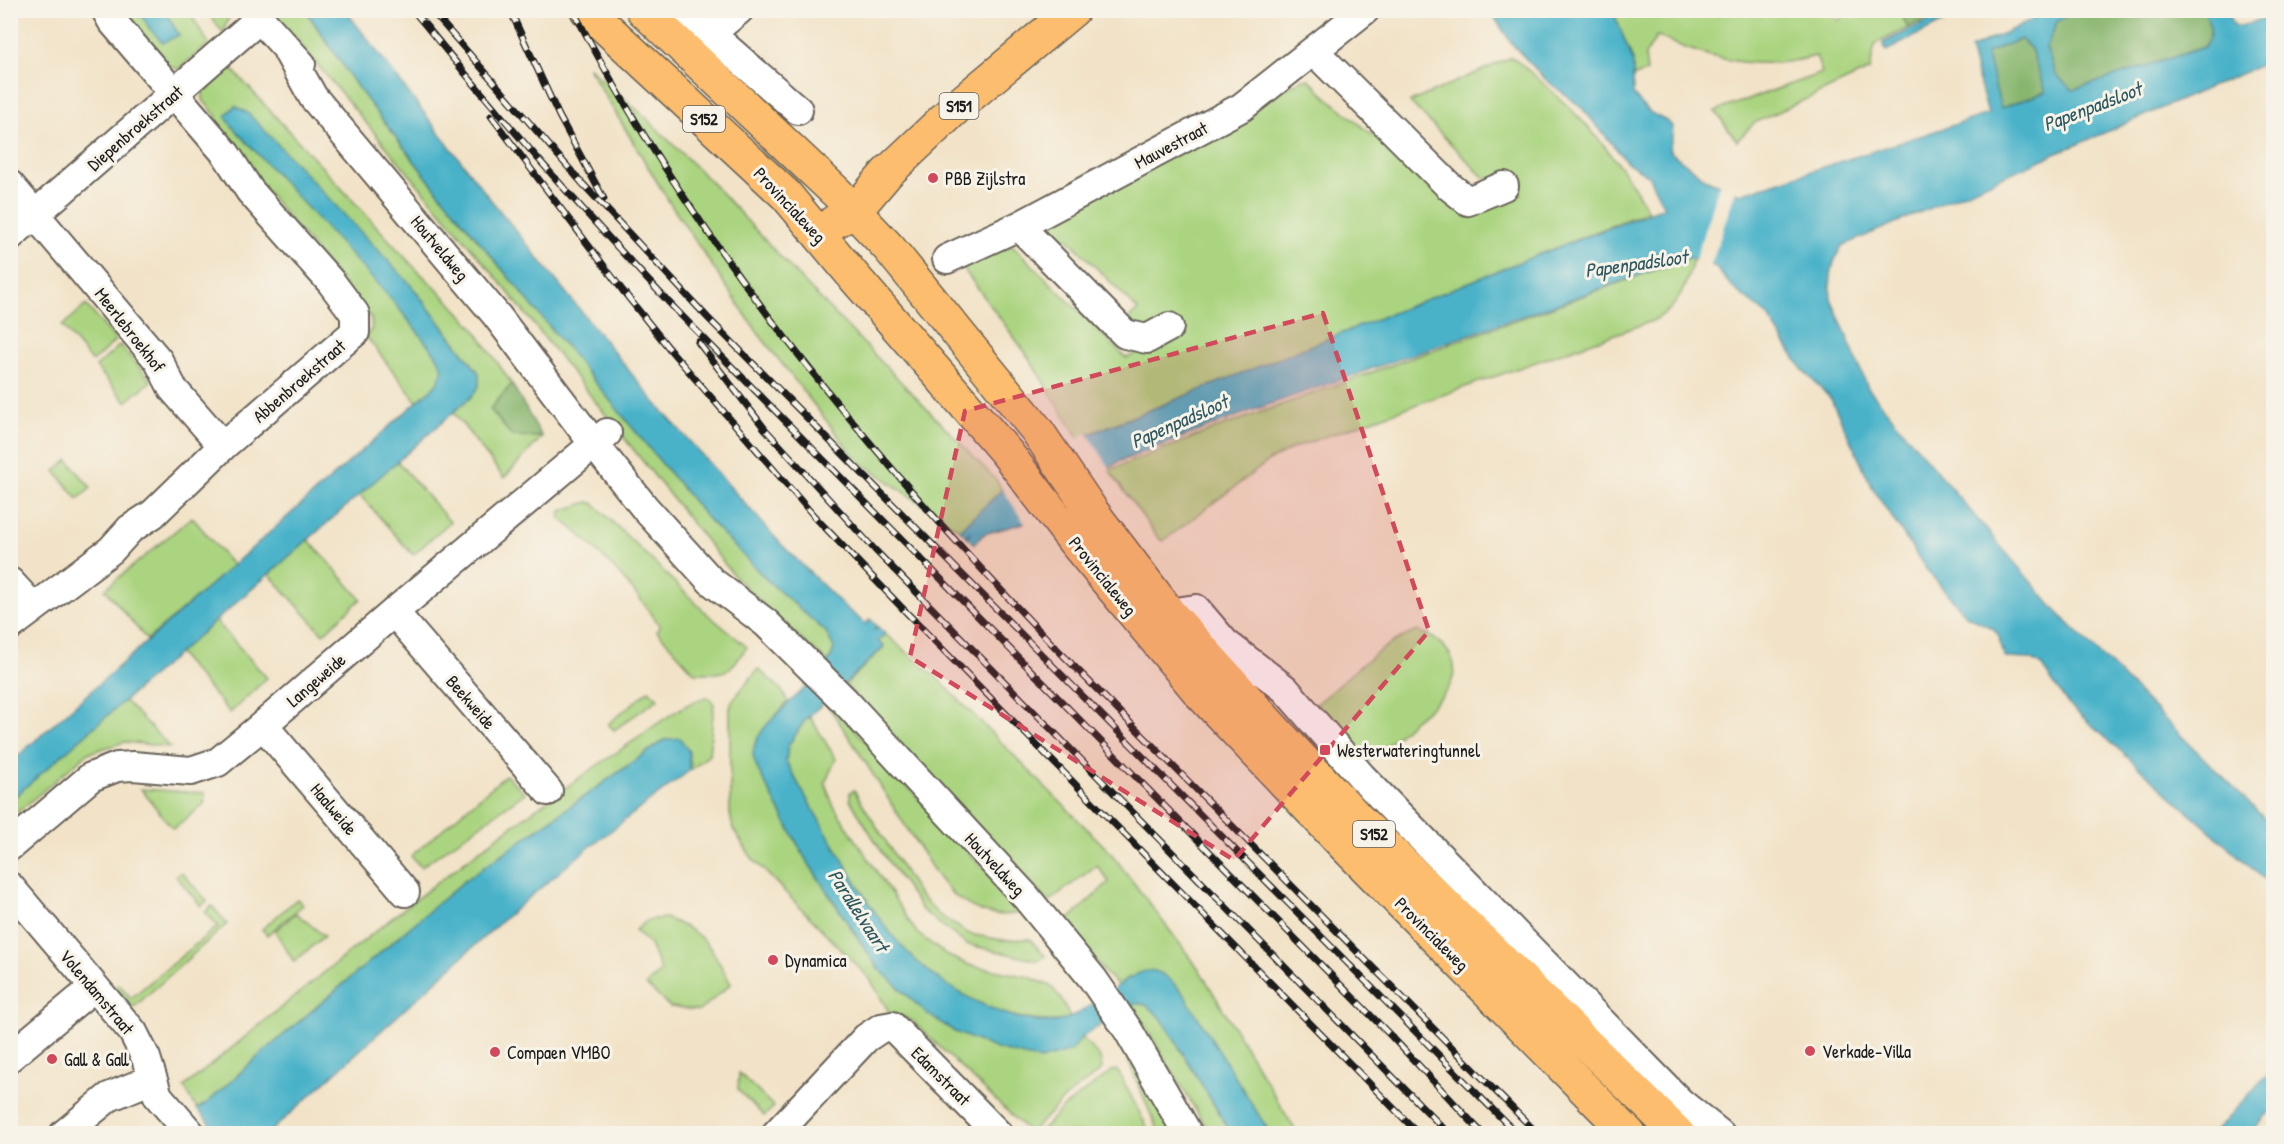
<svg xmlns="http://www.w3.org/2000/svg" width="2284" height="1144" font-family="'Patrick Hand',sans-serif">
	<rect width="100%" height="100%" fill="#f7f3e8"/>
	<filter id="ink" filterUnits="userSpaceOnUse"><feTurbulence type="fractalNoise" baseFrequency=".0167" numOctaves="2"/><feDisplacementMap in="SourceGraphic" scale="12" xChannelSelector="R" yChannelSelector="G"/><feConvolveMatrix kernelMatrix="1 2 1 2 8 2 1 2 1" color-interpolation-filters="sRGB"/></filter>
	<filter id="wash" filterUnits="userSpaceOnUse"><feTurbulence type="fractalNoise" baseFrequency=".008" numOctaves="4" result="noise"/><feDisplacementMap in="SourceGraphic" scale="24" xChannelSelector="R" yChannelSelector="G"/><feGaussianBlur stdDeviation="1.35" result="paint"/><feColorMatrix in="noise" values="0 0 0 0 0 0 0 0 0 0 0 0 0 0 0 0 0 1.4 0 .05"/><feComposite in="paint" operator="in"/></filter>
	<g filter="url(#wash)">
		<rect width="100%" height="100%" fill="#f2e3c8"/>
		<path fill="#abd480" stroke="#64784e" stroke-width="1.5" d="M 210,10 L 231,12 L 223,33 L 207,12 Z
			M 1829,10 L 1838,21 L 1850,11 L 1900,11 L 1908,28 L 1875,44 L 1870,70 L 1754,123 L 1737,141 L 1715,111 L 1822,73 L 1816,56 C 1759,72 1709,60 1657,36 L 1645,55 L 1647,71 L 1633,77 L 1633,61 L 1613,11 Z
			M 117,11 L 139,11 L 150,29 L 179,35 L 165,11 L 189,11 L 209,44 L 178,69 L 167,66 Z
			M 272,11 L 306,11 L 358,88 L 428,179 L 705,516 L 768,581 L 826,632 L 834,648 L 829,663 L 780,621 L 735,577 L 500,282 Z
			M 1512,57 C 1566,100 1615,149 1648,211 L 1090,434 L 1080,441 L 1025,352 L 962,267 L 1012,245 L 1126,358 L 1177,336 L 1135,333 L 1124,323 L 1138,310 L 1067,238 L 1050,251 L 1043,236 L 1053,219 L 1303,79 L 1309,79 L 1322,93 L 1469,216 L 1521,194 L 1482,176 L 1410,102 Z
			M 588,67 L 644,116 L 714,185 L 801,279 L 997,481 L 1002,490 L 960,530 L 857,460 L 758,333 L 671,205 Z
			M 231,68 L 412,265 L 452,304 L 474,328 L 512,384 L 490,409 L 512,436 L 542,437 L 504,478 L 453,412 L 472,396 L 479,373 L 410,284 L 295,164 L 392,300 L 436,354 L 444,369 L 437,384 L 417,402 L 365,335 C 373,331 372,326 371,318 L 210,123 L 217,117 L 203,100 L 203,91 Z
			M 1688,258 L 1693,260 C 1685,288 1680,307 1652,321 L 1293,448 L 1269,461 L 1163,541 L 1158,538 L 1109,470 L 1220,427 Z
			M 86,305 L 116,340 L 92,362 L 62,326 Z
			M 120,345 L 151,381 L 126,402 L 96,367 Z
			M 68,460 L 91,488 L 78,499 L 55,471 Z
			M 397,461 L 450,522 L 413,555 L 359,494 Z
			M 588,502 L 593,503 L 706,613 L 747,647 C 725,676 731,673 695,673 L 657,631 L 660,626 C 632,585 599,550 560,518 L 561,511 Z
			M 192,517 L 233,566 L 147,640 L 105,589 Z
			M 308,539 L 361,599 L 323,634 L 269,574 Z
			M 215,620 L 267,678 L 230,713 L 178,653 Z
			M 1418,631 C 1439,638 1463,658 1451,683 C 1444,698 1428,709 1415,720 C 1397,736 1378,753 1359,770 L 1306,713 C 1343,684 1373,646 1418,631 Z
			M 885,634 L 934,675 L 1111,853 L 1199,969 L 1297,1133 L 1270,1133 L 1263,1122 L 1128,977 L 1119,986 L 1106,974 L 1066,922 L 1109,882 L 1097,865 L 1048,902 L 845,685 L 884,647 L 877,641 Z
			M 758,669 L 781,689 L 788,702 L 768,724 L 757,768 L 805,858 L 852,930 L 878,968 L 926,1013 L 1071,1051 L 1082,1037 L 1100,1058 L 1102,1068 L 1098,1073 L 1066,1097 L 1030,1133 L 912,1021 L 889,1012 L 870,979 L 752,858 L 733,829 L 730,814 L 730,708 L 732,701 Z
			M 649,690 L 658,699 L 614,730 L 608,724 Z
			M 708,697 L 714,704 L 709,755 L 689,771 L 691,763 L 664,740 L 463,882 L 253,1061 L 207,1103 L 197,1109 L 184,1087 C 327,970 469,851 623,748 C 643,735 686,700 708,697 Z
			M 124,700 L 170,747 L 125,742 L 88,753 L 11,818 L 11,799 Z
			M 825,702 L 851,726 L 1024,912 C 999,918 981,915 959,899 C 940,885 928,861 915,841 C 885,795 857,746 825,702 Z
			M 810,717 L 836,759 L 825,783 L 833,805 L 917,933 L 948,956 L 969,965 L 1029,977 L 1051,986 L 1062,1000 L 1070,1018 L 1068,1020 C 1003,1029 925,981 887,930 C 868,905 852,876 836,849 C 819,820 802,791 786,761 L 788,746 L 805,720 Z
			M 506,775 L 525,793 L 421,867 L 411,856 Z
			M 141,789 L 205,793 L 204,804 L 173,829 Z
			M 854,790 L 919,895 L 939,915 L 969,934 L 1002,940 L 1030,939 L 1045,956 L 1038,961 L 966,944 L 922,910 L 882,852 L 850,800 L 850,792 Z
			M 181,872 L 207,901 L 201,906 L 176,876 Z
			M 297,899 L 303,905 L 267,935 L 262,929 Z
			M 212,906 L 227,924 L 133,1008 L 115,987 L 119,984 L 131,998 L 218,926 L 205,912 Z
			M 296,913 L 324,936 L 294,962 L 275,931 Z
			M 665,918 C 708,934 710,947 731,984 L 699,1011 L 670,1007 L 646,985 L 661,971 L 650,945 L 635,930 L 648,920 Z
			M 1135,1003 L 1146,1005 L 1162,1019 L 1231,1133 L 1210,1133 L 1132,1006 Z
			M 1128,1061 L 1133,1064 L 1173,1133 L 1159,1133 Z
			M 1116,1070 L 1119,1073 L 1150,1133 L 1038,1133 L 1063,1108 L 1112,1071 Z
			M 739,1073 L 774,1107 L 764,1116 L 738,1090 Z"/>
		<path fill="#88b66e" stroke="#526945" stroke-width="1.5" d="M 1900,11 L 1944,11 L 1908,28 Z
			M 2073,11 L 2205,11 C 2210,25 2214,34 2205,47 L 2073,90 L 2056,75 L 2046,48 L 2057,22 Z
			M 2021,39 L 2031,49 L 2046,92 L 2000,109 L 1986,53 Z
			M 512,384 L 542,437 L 512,436 L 490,409 Z"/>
		<path fill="#4ab2c9" stroke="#336772" stroke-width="1.5" fill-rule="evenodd" d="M 139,11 L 165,11 L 179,35 L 163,43 L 150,29 Z
			M 306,11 L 346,11 L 487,195 L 652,399 L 782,545 L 846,608 L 866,624 L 870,619 L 877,626 L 873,631 L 878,627 L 885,634 L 878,641 L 884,647 L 805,720 L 788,746 L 786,761 C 801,791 819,819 836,848 C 877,920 908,971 986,1006 C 1006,1015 1030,1023 1052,1022 C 1086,1021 1128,965 1155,971 C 1167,974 1175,985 1183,993 L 1270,1133 L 1231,1133 L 1162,1019 L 1146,1005 L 1135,1003 L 1082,1037 L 1071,1051 L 1040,1060 L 997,1049 L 955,1032 L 926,1013 L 878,968 L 805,858 L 757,768 C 756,764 753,758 753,754 C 753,719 828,682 834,648 L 826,632 L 768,581 L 705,516 L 428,179 L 358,88 Z
			M 1490,11 L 1613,11 L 1633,61 L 1633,94 C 1637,99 1642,105 1646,109 C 1665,125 1680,116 1669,148 L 1672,153 L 1707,180 L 1740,194 L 1988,114 L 1970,49 L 2028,22 L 2046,11 L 2073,11 L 2057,22 L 2046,48 L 2056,75 L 2073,90 L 2204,47 C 2214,34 2210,25 2205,11 L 2228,11 L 2234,25 L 2241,27 L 2273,14 L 2273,60 L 1842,246 C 1831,263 1829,279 1831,298 L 1868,388 L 1938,473 L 2056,611 L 2273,827 L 2273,887 L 2068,704 L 2041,665 L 2031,659 L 2006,658 L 2001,648 L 1999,636 L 1994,629 L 1967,616 L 1926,569 L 1873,489 L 1831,399 L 1802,369 L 1767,315 L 1733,288 L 1714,266 L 1688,258 L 1248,412 L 1118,462 L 1024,523 L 984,534 L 974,544 L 967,537 L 971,531 L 966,536 L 960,530 L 1002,490 L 1090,434 L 1522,261 L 1664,207 L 1648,175 L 1628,163 L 1582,108 L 1545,79 L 1513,45 ZM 2021,39 L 2031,49 L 2046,92 L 2001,108 L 1986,53 Z
			M 1949,11 L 1965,11 L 1886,51 L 1883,43 Z
			M 235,106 L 248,113 L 410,284 L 479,373 L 479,386 L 472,396 L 11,800 L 11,762 L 437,384 L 443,369 L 436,355 L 392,300 L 231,125 L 225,116 Z
			M 680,738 L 689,752 L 689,771 L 587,849 L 505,918 L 269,1133 L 219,1133 L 197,1109 L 207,1103 L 253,1061 L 463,882 L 664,740 Z
			M 2273,1068 L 2273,1108 L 2250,1133 L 2214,1133 Z"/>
		<path fill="#f2e3c8" d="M 1720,182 L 1736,189 L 1710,268 L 1694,263 Z
			M 1087,433 L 1111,470 L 1026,525 L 1001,487 Z"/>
	</g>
	<g filter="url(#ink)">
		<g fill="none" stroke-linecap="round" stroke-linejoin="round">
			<g stroke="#676258" stroke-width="32">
				<path id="minor" d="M 252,10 L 301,64
					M 683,10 L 798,110
					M 709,35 L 739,10
					M 1314,51 L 1449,186 L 1468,201 L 1504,186
					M 288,52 L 313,97 L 497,316 L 594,444 L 645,508 L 711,581 L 766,623 L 845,701 L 1026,897 L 1093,979 L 1128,1030 L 1188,1134
					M 10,185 L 158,360 L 173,389 L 223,446
					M 1019,226 L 1125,334 L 1147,339 L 1169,327
					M 10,236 L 259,19
					M 947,259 L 1019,226 L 1242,107 L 1365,10
					M 10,582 L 33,607
					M 394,612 L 548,791
					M 1169,613 L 1196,609 L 1225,643 L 1285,689 L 1362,777 L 1399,815 L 1681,1103 L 1720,1134
					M 10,626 L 111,550 L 130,529 L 153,514 L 223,446 L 355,332 L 355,314 L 331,282 L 250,191 L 226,154 L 112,21 L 106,10
					M 263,725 L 405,892
					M 10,846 L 91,777 L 117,767 L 133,766 L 191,771 L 218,762 L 263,725 L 394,612 L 607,433
					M 10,887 L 133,1032 L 146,1058 L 158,1096 L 191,1134
					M 10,1057 L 94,987
					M 64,1134 L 109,1097 L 152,1079
					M 776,1134 L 866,1038 L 881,1028 L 892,1026 L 998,1134"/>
			</g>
			<g stroke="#676258" stroke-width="36">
				<path id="major" d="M 587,10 L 786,195 L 855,278 L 1006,452 L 1074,541 L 1200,693 L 1345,846 L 1629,1134
					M 643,10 L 837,193 L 889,248 L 1036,429 L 1093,513 L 1169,613 L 1271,726 L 1359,820 L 1678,1134
					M 834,222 L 854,212 L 887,173 L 960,104 L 1073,10"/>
			</g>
			<use href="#minor" stroke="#fff" stroke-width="28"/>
			<use href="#major" stroke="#fcbd6e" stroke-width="33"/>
			<g stroke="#1c1c1c" stroke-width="7">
				<path id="rail" d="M 413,10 C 497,114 585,214 677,311 L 1392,1037 L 1483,1134
					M 431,10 L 582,183 L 708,318 L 1517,1134
					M 510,10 L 559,116 L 604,199
					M 573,10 C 694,244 873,458 1055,647 L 1538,1134
					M 491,116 L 623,291 L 672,352 L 814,516 L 906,612 L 1419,1134
					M 698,342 L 765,429 L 875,550 L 1449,1134"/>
			</g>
			<use href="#rail" stroke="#f7f3e8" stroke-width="4.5" stroke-dasharray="14" stroke-linecap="butt"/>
		</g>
	</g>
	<path fill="#d1495b" fill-opacity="0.2" stroke="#d1495b" stroke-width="4.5" stroke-dasharray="12 8" stroke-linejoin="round" d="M 1323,313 L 1429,631 L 1234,860 L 910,657 L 965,411 Z"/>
	<g fill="#d1495b" stroke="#f7f3e8" stroke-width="2">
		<circle cx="933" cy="178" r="6"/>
		<rect x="1319" y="744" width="12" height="12" rx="3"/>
		<circle cx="773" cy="960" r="6"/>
		<circle cx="1810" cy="1051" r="6"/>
		<circle cx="495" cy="1052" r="6"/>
		<circle cx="52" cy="1059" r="6"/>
	</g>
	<g text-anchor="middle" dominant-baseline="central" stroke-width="6" stroke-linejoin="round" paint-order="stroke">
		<g fill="#f7f3e8" stroke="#5e5c59" stroke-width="1.5">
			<rect x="939.5" y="93" width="39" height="26" rx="4.5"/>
			<rect x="683" y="106" width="42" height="26" rx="4.5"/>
			<rect x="1353" y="821" width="42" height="26" rx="4.5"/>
		</g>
		<g font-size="16" font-weight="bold" fill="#1c1c1c">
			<text x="959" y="106">S151</text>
			<text x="704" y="119">S152</text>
			<text x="1374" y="834">S152</text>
		</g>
		<g font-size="18" fill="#1c1c1c" stroke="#f7f3e8">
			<text transform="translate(135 128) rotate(-41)">Diepenbroekstraat</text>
			<text transform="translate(1171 145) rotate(-28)">Mauvestraat</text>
			<text transform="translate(790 205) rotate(47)">Provincialeweg</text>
			<text transform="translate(440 248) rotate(50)">Houtveldweg</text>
			<text transform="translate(130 330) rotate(52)">Meerlebroekhof</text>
			<text transform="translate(299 381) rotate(-41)">Abbenbroekstraat</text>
			<text transform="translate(1103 576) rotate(51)">Provincialeweg</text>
			<text transform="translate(316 680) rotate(-41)">Langeweide</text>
			<text transform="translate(471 702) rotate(49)">Beekweide</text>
			<text transform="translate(334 809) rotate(50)">Haalweide</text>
			<text transform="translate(995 864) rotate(47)">Houtveldweg</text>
			<text transform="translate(1432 934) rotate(45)">Provincialeweg</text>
			<text transform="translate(97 992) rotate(50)">Volendamstraat</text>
			<text transform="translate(941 1076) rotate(45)">Edamstraat</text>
		</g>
		<g font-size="18" fill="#1c1c1c" stroke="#f7f3e8" text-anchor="start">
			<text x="945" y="178">PBB Zijlstra</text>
			<text x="1337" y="750">Westerwateringtunnel</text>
			<text x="785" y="960">Dynamica</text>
			<text x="1822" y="1051">Verkade-Villa</text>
			<text x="507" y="1052">Compaen VMBO</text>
			<text x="64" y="1059">Gall &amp; Gall</text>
		</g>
		<g font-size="20" font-style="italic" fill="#2e5861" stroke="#f7f3e8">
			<text transform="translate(2092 106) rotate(-21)">Papenpadsloot</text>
			<text transform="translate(1636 263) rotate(-8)">Papenpadsloot</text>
			<text transform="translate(1179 421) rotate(-24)">Papenpadsloot</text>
			<text transform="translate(859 910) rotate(57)">Parallelvaart</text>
		</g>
	</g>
	<rect width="2284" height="1144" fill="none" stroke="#f7f3e8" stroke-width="36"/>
</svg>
